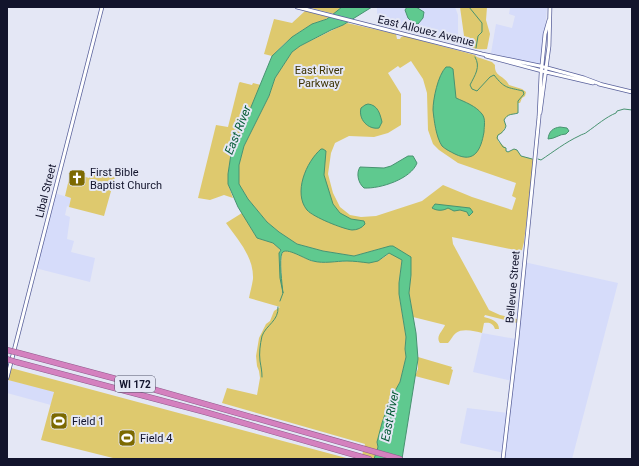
<svg xmlns="http://www.w3.org/2000/svg" width="639" height="466" font-family="Roboto,sans-serif">
	<rect width="100%" height="100%" fill="#e4e7f5"/>
	<path fill="#d6dcfa" d="M 377,7 L 455,7 L 458,15 L 458,35 L 455,42 L 381,22 L 377,13 Z
		M 507,7 L 547,7 L 542,60 L 540,63 L 537,65 L 491,53 L 496,24 L 512,28 L 515,16 L 509,14 L 510,8 Z
		M 54,193 L 71,198 L 69,207 L 67,206 L 65,215 L 70,217 L 67,239 L 74,241 L 71,252 L 95,258 L 90,282 L 35,268 Z
		M 524,262 L 618,283 L 572,459 L 503,459 L 504,453 L 460,443 L 467,408 L 508,413 L 512,381 L 473,372 L 482,333 L 516,339 Z
		M 8,380 L 54,391 L 51,405 L 7,393 Z"/>
	<path fill="#dec96e" fill-rule="evenodd" d="M 307,7 L 342,7 L 334,14 Z
		M 460,7 L 487,7 L 486,20 L 490,34 L 487,49 C 480,50 471,49 465,43 Z
		M 305,11 L 329,17 C 325,20 320,21 315,23 C 298,31 284,43 272,56 L 264,54 L 274,19 L 292,23 Z
		M 347,23 L 396,34 L 397,39 L 400,39 L 401,37 L 404,36 L 475,55 L 477,57 L 492,62 L 495,65 C 494,77 504,75 509,85 L 522,89 L 526,92 L 525,96 L 522,98 L 520,103 L 518,103 L 518,113 C 512,115 508,113 504,120 L 506,126 L 501,134 L 498,135 L 498,141 L 506,148 L 506,151 L 508,152 L 514,149 L 517,150 L 521,156 L 534,159 L 524,242 L 522,250 L 520,251 L 452,237 L 453,244 L 489,310 L 500,315 L 517,319 L 517,323 L 485,315 L 484,317 C 491,319 499,321 499,329 L 495,329 C 493,323 489,322 484,323 L 482,333 C 475,331 462,328 456,333 C 453,335 451,340 448,343 L 440,343 C 435,336 443,331 445,325 L 413,317 L 409,293 L 411,275 L 411,257 L 402,260 L 399,283 L 399,294 L 406,337 L 405,349 L 406,357 L 400,382 L 390,400 L 382,423 L 377,442 L 378,447 L 374,459 L 361,459 L 365,444 L 222,403 L 227,388 L 257,395 L 260,378 L 259,371 L 257,366 L 256,356 L 259,338 L 266,324 L 270,321 L 274,311 L 280,307 L 249,298 C 250,292 252,286 253,279 C 254,257 238,240 226,223 L 242,213 L 257,238 L 273,243 L 280,249 L 279,263 L 282,284 C 282,278 279,254 284,251 C 289,248 305,259 312,261 C 324,264 337,261 349,261 C 358,261 368,262 376,261 C 381,260 386,256 389,253 L 383,248 L 354,256 L 323,251 L 297,244 L 279,232 L 267,222 L 248,199 L 239,184 L 239,165 L 244,146 L 269,96 L 275,78 L 292,52 L 300,46 ZM 411,61 L 423,79 L 427,93 L 428,130 L 433,144 L 439,150 L 458,163 L 516,183 L 512,196 L 516,198 L 512,210 L 472,197 L 443,185 L 422,201 L 376,216 L 361,217 L 350,215 L 340,207 L 333,193 L 328,174 L 331,153 L 335,143 L 349,136 L 374,137 L 388,133 L 401,125 L 401,94 L 388,73 L 398,66 L 400,68 Z
		M 240,82 L 252,85 L 253,83 L 261,85 L 251,107 L 245,128 L 231,155 L 228,174 L 228,184 L 233,198 L 224,195 L 210,200 L 198,198 L 216,125 L 228,127 L 239,83 Z
		M 91,171 L 115,177 L 104,216 L 69,207 L 71,198 L 65,196 L 69,179 L 80,182 L 82,176 L 89,178 Z
		M 418,357 L 452,367 L 451,369 L 453,370 L 449,385 L 415,376 L 418,369 Z
		M 11,368 L 350,459 L 117,459 L 41,440 L 54,392 L 8,380 Z"/>
	<path fill="#5fc98f" stroke="#489371" d="M 342,7 L 372,7 L 343,25 L 331,30 L 300,46 L 292,52 L 275,78 L 269,96 L 244,146 L 239,165 L 239,184 L 248,199 L 267,222 L 279,232 L 297,244 L 323,251 L 354,256 L 390,246 L 393,246 L 411,257 L 411,275 L 409,293 L 416,333 L 418,359 L 402,459 L 374,459 L 378,447 L 377,442 L 382,423 L 390,400 L 400,382 L 406,357 L 405,349 L 406,337 L 399,294 L 399,283 L 402,260 L 389,253 L 378,261 L 369,263 C 361,262 354,261 347,261 C 336,261 324,264 313,261 C 306,260 286,246 282,253 C 279,259 282,285 283,293 L 280,278 L 279,253 L 281,250 L 273,243 L 257,238 L 238,207 L 228,184 L 228,174 L 231,154 L 245,128 L 251,107 L 272,56 L 292,37 L 312,24 L 327,19 Z
		M 407,7 L 416,7 L 424,12 L 423,18 L 418,24 L 414,24 L 408,18 L 405,10 Z
		M 446,67 L 450,67 L 453,69 L 456,98 C 465,102 476,106 482,114 C 486,119 484,126 484,132 C 481,149 475,164 455,154 C 451,152 445,149 442,146 C 436,137 434,120 433,110 C 433,99 438,75 446,67 Z
		M 368,104 C 378,105 380,114 382,122 L 379,128 C 368,130 358,119 361,108 L 365,105 Z
		M 560,127 L 567,128 L 569,131 L 566,134 C 559,134 555,139 548,139 C 549,131 553,128 560,127 Z
		M 321,149 L 323,149 L 326,151 L 324,175 L 333,204 L 340,213 L 351,219 L 364,221 L 365,224 C 362,228 357,230 352,230 C 343,229 313,217 307,210 C 293,193 306,162 321,149 Z
		M 408,156 L 413,156 L 417,163 C 411,179 380,189 364,188 C 358,183 356,173 360,167 L 384,168 L 391,166 Z
		M 435,204 L 470,208 L 473,212 L 469,216 L 467,212 L 460,210 L 454,211 L 448,208 C 443,211 437,211 432,208 Z"/>
	<g fill="none" stroke-linecap="round" stroke-linejoin="round">
		<path stroke="#489371" stroke-width="1" d="M 469,7 L 482,23 L 482,32 L 478,36 L 476,48
			M 475,57 C 481,67 475,75 470,85 L 472,89 L 477,91 L 490,77 L 494,75 C 505,89 507,87 523,91 L 524,94 L 518,101 L 518,113 C 512,115 508,113 504,120 L 506,126 C 505,130 502,133 498,135 L 497,138 L 503,147 L 506,148 L 506,151 L 508,152 L 514,149 L 517,150 L 521,156 L 532,159
			M 538,159 L 541,160 C 553,152 566,142 579,136 C 582,134 585,134 587,132 C 597,125 606,117 616,113 L 617,111 L 624,109 L 632,110
			M 280,301 L 283,293
			M 262,377 C 262,371 261,367 260,361 C 259,353 260,345 262,336 C 266,325 279,321 278,307"/>
		<g stroke="#59619b" stroke-width="4.5">
			<path id="minor" d="M 297,7 L 482,54 L 540,66 L 584,78 L 600,84
				M 486,56 L 546,72 L 593,83
				M 599,84 L 632,92
				M 540,113 L 549,46 L 550,7
				M 7,378 L 102,7
				M 503,459 L 517,339 L 539,117 L 541,75 L 545,34 L 549,20"/>
		</g>
		<g stroke="#905b8c" stroke-width="6">
			<path id="highway" d="M 19,353 L 124,381 L 400,459
				M 16,362 L 205,412 L 369,459"/>
		</g>
		<use href="#minor" stroke="#fff" stroke-width="3"/>
		<use href="#highway" stroke="#d481bf" stroke-width="5"/>
		<g stroke="#905b8c" stroke-width="6" stroke-linecap="butt">
			<path id="highway-bridge" d="M 7,350 L 19,353
				M 7,359 L 16,362"/>
		</g>
		<use href="#highway-bridge" stroke="#d481bf" stroke-width="5"/>
	</g>
	<defs>
		<g id="church-square" transform="scale(0.9)"><rect x="-9" y="-9" width="18" height="18" rx="4" fill="#7c6900" stroke="#e4e7f5"/><path d="M-1.2-6h2.4v3.5h3.3v2.4h-3.3V6h-2.4V-.1h-3.3v-2.4h3.3Z" fill="#fff"/></g>
		<g id="stadium-square" transform="scale(0.9)"><rect x="-9" y="-9" width="18" height="18" rx="4" fill="#7c6900" stroke="#e4e7f5"/><path d="M0-5a6.5 5 0 1 0 0 10a6.5 5 0 1 0 0-10ZM-3.5-1.8h7v3.6h-7Z" fill="#fff"/></g>
	</defs>
	<g fill-rule="evenodd">
		<use href="#church-square" x="77" y="178"/>
		<use href="#stadium-square" x="59" y="421"/>
		<use href="#stadium-square" x="127" y="438"/>
	</g>
	<g text-anchor="middle" dominant-baseline="central" stroke-width="4" stroke-linejoin="round" paint-order="stroke">
		<rect fill="#e4e7f5" stroke="#515368" stroke-width="1" x="115" y="376" width="40" height="16" rx="3"/>
		<g font-size="10" font-weight="bold" fill="#12142c">
			<text x="135" y="384">WI 172</text>
		</g>
		<g font-size="11" fill="#12142c" stroke="#e4e7f5">
			<text transform="translate(426 31) rotate(14)">East Allouez Avenue</text>
			<text transform="translate(46 191) rotate(-76)">Libal Street</text>
			<text transform="translate(513 287) rotate(-85)">Bellevue Street</text>
		</g>
		<g font-size="11" fill="#3d3303" stroke="#e4e7f5">
			<text x="319" y="70">East River<tspan x="319" dy="13">Parkway</tspan></text>
		</g>
		<g font-size="11" fill="#12142c" stroke="#e4e7f5" text-anchor="start">
			<text x="90" y="172">First Bible<tspan x="90" dy="13">Baptist Church</tspan></text>
			<text x="72" y="421">Field 1</text>
			<text x="140" y="438">Field 4</text>
		</g>
		<g font-size="12" font-style="italic" fill="#045a35" stroke="#e4e7f5">
			<text transform="translate(238 130) rotate(-68)">East River</text>
			<text transform="translate(390 416) rotate(-79)">East River</text>
		</g>
	</g>
	<rect width="639" height="466" fill="none" stroke="#12142c" stroke-width="16"/>
</svg>
